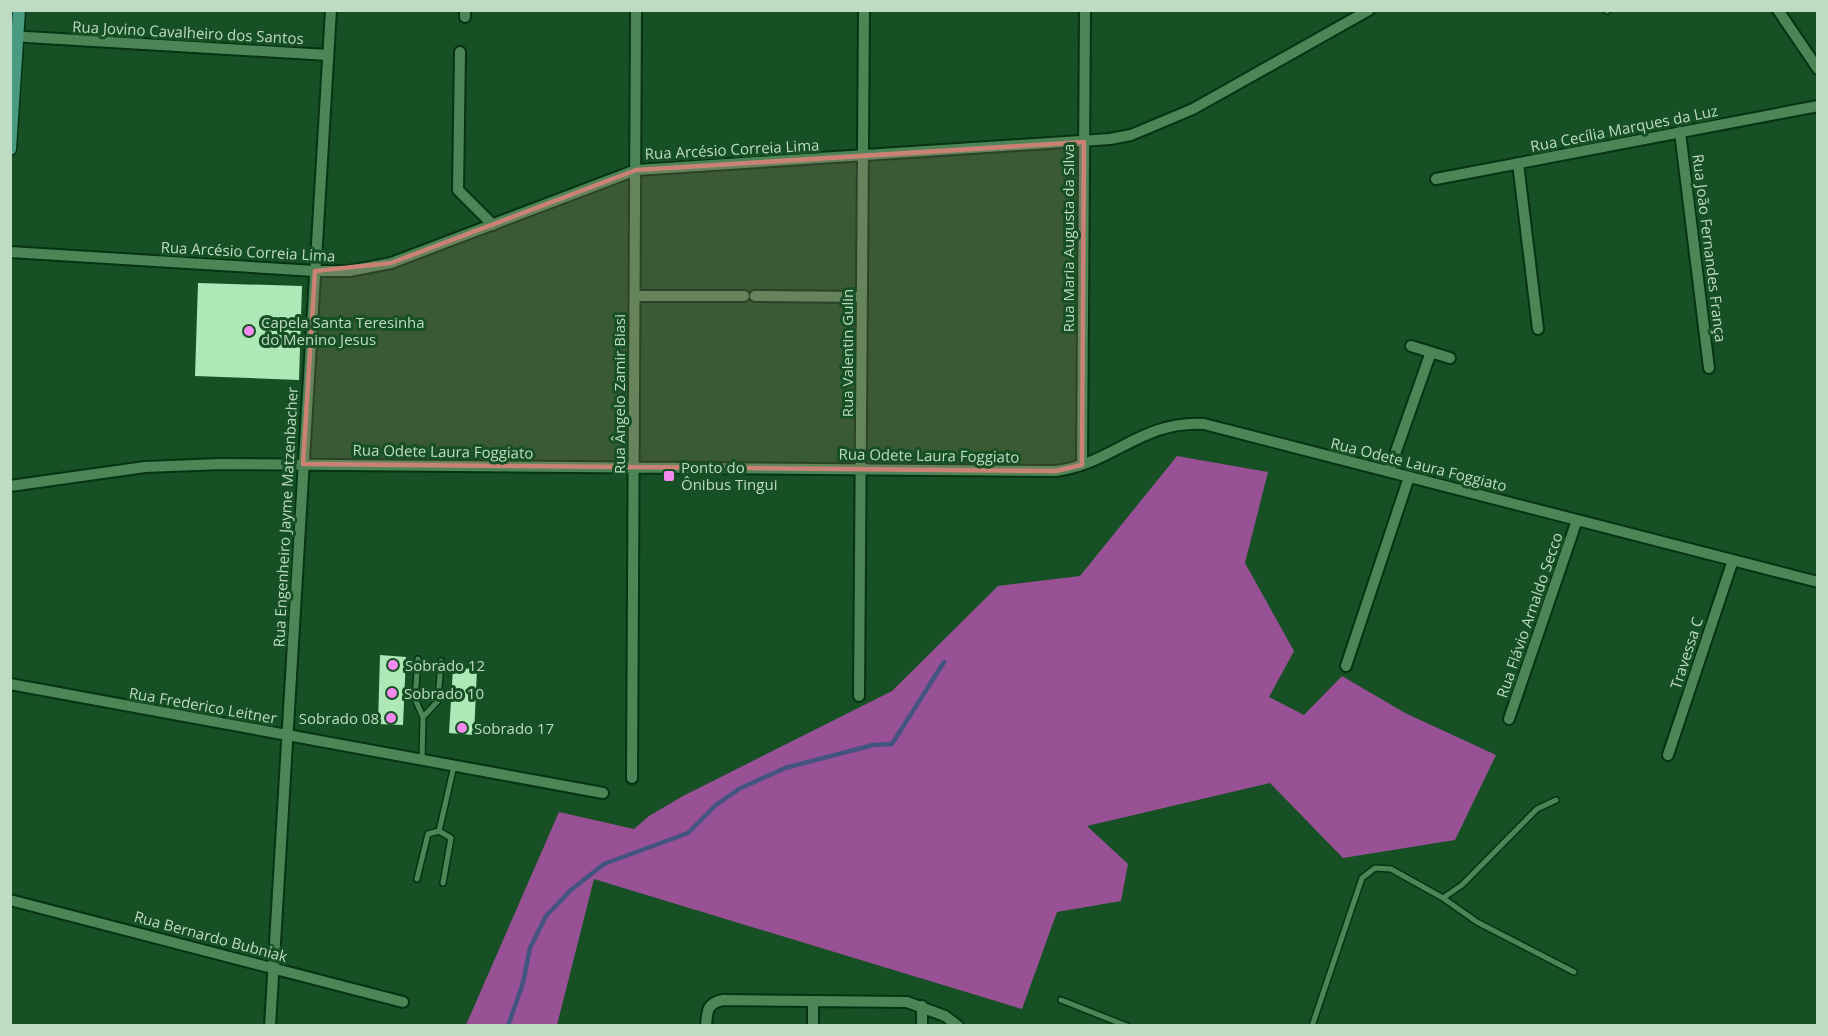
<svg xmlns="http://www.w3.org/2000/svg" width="1828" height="1036" font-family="'Open Sans',sans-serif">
	<rect width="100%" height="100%" fill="#175025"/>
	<path fill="#985195" d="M 1177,456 L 1268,472 L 1245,563 L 1294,651 L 1269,697 L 1304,715 L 1342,676 L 1405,713 L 1496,755 L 1455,840 L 1343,858 L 1270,783 L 1087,826 L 1128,864 L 1121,901 L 1057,912 L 1022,1009 L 594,879 L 557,1025 L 466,1025 L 559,812 L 634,829 L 649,816 L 683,796 L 892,691 L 998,586 L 1080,576 Z"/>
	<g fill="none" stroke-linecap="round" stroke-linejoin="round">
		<path stroke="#445481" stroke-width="4.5" d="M 508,1026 L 523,983 L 530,948 L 546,916 L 571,890 L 604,864 L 688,833 L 716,805 L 739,789 L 785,768 L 873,745 L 892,744 L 944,662"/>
	</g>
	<path fill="#ade8b6" d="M 198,283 L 302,286 L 299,380 L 195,376 Z
		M 380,655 L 406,657 L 403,725 L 378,724 Z
		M 453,668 L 477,669 L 474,735 L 449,733 Z"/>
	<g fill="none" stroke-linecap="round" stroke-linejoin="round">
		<g stroke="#063313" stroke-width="8">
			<path id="lane" d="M 1607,11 L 1608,10
				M 418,659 L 415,699 L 423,717 L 438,701 L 441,661
				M 422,760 L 423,717
				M 439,831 L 454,766
				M 417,879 L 428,834 L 439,831 L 451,838 L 443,883
				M 1443,898 L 1477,922 L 1574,972
				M 1061,1000 L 1127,1026
				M 1312,1026 L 1362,878 L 1375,868 L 1391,869 L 1443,898 L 1462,885 L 1537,809 L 1556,800"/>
		</g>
		<g stroke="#063313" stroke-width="14">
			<path id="street" d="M 1778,10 L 1818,69
				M 465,17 L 465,10
				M 10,36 L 328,55
				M 460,52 L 458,190 L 493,225
				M 1680,132 L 1709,368
				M 1518,163 L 1538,329
				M 1436,179 L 1818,106
				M 10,252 L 315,271 L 349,271 L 391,263 L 636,170 L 1110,139 L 1131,135 L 1193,109 L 1369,10
				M 635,296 L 744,296
				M 755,296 L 862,297
				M 1411,346 L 1450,358
				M 1082,465 L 1085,10
				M 1389,471 L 1431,352
				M 10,486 L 145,467 L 221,464 L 1056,471 C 1112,464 1142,420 1204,424 L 1818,582
				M 1346,666 L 1409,477
				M 10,684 L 603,793
				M 859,696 L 864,10
				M 1509,719 L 1577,520
				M 1668,755 L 1733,560
				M 632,778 L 636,10
				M 10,900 L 403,1002
				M 270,1026 L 331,10
				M 706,1026 C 707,1011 707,1003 723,1000 L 907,1002 L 945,1016 L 958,1026
				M 813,1026 L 813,1001
				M 922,1026 L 922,1006"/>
		</g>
		<g stroke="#063313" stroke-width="15">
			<path id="secondary" d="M 10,149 L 19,10"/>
		</g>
		<use href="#lane" stroke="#4d8557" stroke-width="5"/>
		<use href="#street" stroke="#4d8557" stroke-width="10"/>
		<use href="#secondary" stroke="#489a80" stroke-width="12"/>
	</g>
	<path fill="#ca8275" fill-opacity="0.2" stroke="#ca8275" stroke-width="4.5" stroke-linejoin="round" d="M 1084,142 L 1082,465 L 1056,471 L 303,464 L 315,271 L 391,263 L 636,170 Z"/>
	<g fill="#f489f0" stroke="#175025" stroke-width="2">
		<circle cx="249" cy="331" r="6"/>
		<rect x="663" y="470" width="12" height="12" rx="3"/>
		<circle cx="393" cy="665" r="6"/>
		<circle cx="392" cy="693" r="6"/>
		<circle cx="391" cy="718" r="6"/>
		<circle cx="462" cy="728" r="6"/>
	</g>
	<g text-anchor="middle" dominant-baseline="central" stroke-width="6" stroke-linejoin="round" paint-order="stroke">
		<g font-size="15" fill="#bfdbc2" stroke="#175025">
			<text transform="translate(188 32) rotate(3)">Rua Jovino Cavalheiro dos Santos</text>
			<text transform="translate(1624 128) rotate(-11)">Rua Cecília Marques da Luz</text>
			<text transform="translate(732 149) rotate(-3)">Rua Arcésio Correia Lima</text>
			<text transform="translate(1068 238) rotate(-90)">Rua Maria Augusta da Silva</text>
			<text transform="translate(1710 248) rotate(83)">Rua João Fernandes França</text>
			<text transform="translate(248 251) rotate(3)">Rua Arcésio Correia Lima</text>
			<text transform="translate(847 353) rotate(-90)">Rua Valentin Gulin</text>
			<text transform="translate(619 394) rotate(-90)">Rua Ângelo Zamir Biasi</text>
			<text transform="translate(443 451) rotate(1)">Rua Odete Laura Foggiato</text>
			<text transform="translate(929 455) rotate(1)">Rua Odete Laura Foggiato</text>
			<text transform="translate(1419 464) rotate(14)">Rua Odete Laura Foggiato</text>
			<text transform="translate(285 517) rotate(-87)">Rua Engenheiro Jayme Matzenbacher</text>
			<text transform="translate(1529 615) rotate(-71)">Rua Flávio Arnaldo Secco</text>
			<text transform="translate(1686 653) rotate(-72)">Travessa C</text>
			<text transform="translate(203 705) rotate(10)">Rua Frederico Leitner</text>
			<text transform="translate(211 936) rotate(15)">Rua Bernardo Bubniak</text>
		</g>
		<g font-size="15" fill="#bfdbc2" stroke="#175025" text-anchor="start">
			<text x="261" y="322">Capela Santa Teresinha<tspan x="261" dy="17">do Menino Jesus</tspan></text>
			<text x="681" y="467">Ponto do<tspan x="681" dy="17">Ônibus Tingui</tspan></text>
			<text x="405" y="665">Sobrado 12</text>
			<text x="404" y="693">Sobrado 10</text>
			<text x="379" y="718" text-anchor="end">Sobrado 08</text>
			<text x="474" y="728">Sobrado 17</text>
		</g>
	</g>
	<rect width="1828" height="1036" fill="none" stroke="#bfdbc2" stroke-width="24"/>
</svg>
